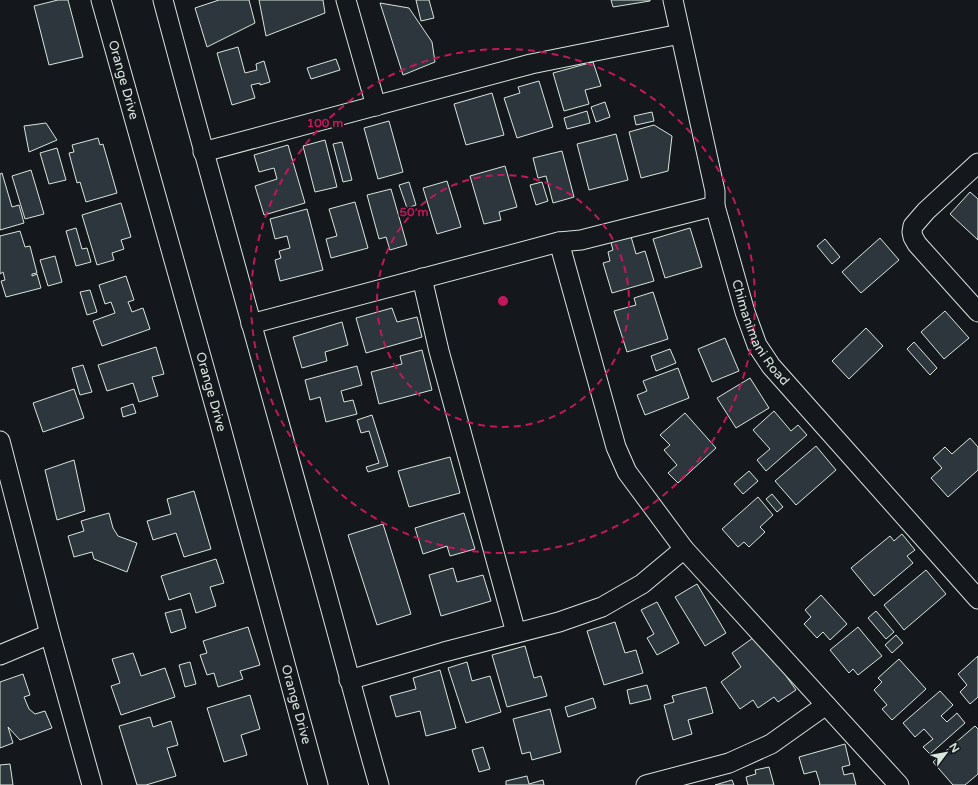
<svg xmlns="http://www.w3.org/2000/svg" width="978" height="785" font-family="'Varela Round',sans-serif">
	<rect width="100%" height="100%" fill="#14181c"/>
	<path fill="#2c363c" stroke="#d8e6dc" d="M 58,0 L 68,0 L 83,57 L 49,65 L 34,6 Z
		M 219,0 L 249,0 L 255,23 L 207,47 L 195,8 Z
		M 259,0 L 323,0 L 325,13 L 266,36 Z
		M 416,0 L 429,0 L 434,18 L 421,21 Z
		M 611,0 L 650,0 L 650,1 L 613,7 Z
		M 380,3 L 409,8 L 432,42 L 435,62 L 403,75 Z
		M 238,47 L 245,73 L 257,70 L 256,64 L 264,61 L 270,82 L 260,85 L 260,83 L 251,85 L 255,98 L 232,105 L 217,53 Z
		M 336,59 L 340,70 L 311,79 L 307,68 Z
		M 593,62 L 601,86 L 585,90 L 589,104 L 564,111 L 553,73 Z
		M 539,81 L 553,127 L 517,138 L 504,98 L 520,93 L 518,87 Z
		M 492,93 L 504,135 L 466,145 L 454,104 Z
		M 605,102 L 610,117 L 596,122 L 591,107 Z
		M 587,111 L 590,123 L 567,129 L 564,118 Z
		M 652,112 L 654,121 L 636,125 L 634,116 Z
		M 389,121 L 403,172 L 378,179 L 364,128 Z
		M 46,123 L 57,140 L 29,152 L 24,126 Z
		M 654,125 L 672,136 L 668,171 L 641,178 L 629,132 Z
		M 616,134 L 628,180 L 589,190 L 577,144 Z
		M 98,138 L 100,145 L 103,144 L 117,193 L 86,202 L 80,182 L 77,183 L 69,153 L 74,152 L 72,145 Z
		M 325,140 L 337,187 L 315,192 L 303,146 Z
		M 342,142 L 352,180 L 343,182 L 333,144 Z
		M 288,145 L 305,203 L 264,215 L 255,186 L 277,179 L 274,168 L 259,172 L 254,155 Z
		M 57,148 L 66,180 L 49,184 L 40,153 Z
		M 562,151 L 574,197 L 553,203 L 546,176 L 538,178 L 533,158 Z
		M 505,166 L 517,207 L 499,212 L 501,220 L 484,224 L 470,176 Z
		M 31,170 L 44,214 L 25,219 L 12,176 Z
		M 2,173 L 12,207 L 19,205 L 24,223 L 0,230 L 0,174 Z
		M 447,181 L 461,227 L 437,234 L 423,188 Z
		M 409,182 L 416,205 L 407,208 L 399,185 Z
		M 542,182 L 548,201 L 536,205 L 530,185 Z
		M 391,189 L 407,245 L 390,250 L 386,237 L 379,239 L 367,195 Z
		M 970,192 L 978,199 L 978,240 L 950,214 Z
		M 355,202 L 368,248 L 331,258 L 326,239 L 337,236 L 329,209 Z
		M 121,203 L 131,237 L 121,240 L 124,249 L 112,253 L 114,260 L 97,265 L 82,215 Z
		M 307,209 L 323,270 L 280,281 L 275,260 L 281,258 L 279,251 L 290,248 L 287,236 L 275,239 L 270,219 Z
		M 76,228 L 82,249 L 87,248 L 91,262 L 76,266 L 66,231 Z
		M 690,228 L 702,267 L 665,278 L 653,239 Z
		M 20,231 L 25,247 L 30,246 L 37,273 L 32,274 L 32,276 L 37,274 L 41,288 L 6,297 L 1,281 L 5,280 L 3,272 L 0,274 L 0,236 Z
		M 630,233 L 636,254 L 645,251 L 654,281 L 612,293 L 603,263 L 610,261 L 608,252 L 613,250 L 610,239 Z
		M 880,238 L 899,260 L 861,293 L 842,272 Z
		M 825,239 L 840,257 L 832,264 L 817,246 Z
		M 55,256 L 62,282 L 48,286 L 40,260 Z
		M 126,276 L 134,300 L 128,302 L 132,312 L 143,308 L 150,329 L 102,346 L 93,321 L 115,313 L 111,302 L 105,304 L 99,285 Z
		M 90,290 L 97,312 L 87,315 L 80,292 Z
		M 653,292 L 668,339 L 627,352 L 614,311 L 636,305 L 634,298 Z
		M 392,308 L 397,322 L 417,317 L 422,337 L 366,353 L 356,318 Z
		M 945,311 L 969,338 L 944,359 L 921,332 Z
		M 342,322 L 348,345 L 325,352 L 327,361 L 302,368 L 293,337 Z
		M 866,328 L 883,346 L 849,379 L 832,361 Z
		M 725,338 L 739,371 L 712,382 L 698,349 Z
		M 914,342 L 937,368 L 930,375 L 907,349 Z
		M 156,347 L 164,374 L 152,377 L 158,396 L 139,402 L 133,383 L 107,391 L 98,365 Z
		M 670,349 L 676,363 L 656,371 L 651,356 Z
		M 422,350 L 432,390 L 379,404 L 371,372 L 402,364 L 400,356 Z
		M 83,365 L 92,392 L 80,395 L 72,368 Z
		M 357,366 L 362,385 L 341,391 L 344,402 L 353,400 L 357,414 L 326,422 L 320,397 L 310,400 L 305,380 Z
		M 678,368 L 689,398 L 645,415 L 637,395 L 647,391 L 643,381 Z
		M 750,378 L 769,408 L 736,428 L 717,398 Z
		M 74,389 L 84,418 L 43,432 L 33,403 Z
		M 133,404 L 136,413 L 123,417 L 121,408 Z
		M 774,411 L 791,431 L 798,425 L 807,435 L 766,471 L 757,460 L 770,449 L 753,430 Z
		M 685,413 L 716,448 L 678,483 L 668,473 L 677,465 L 664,450 L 670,445 L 660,435 Z
		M 372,415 L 388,466 L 368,472 L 366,467 L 379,463 L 369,431 L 361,433 L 357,420 Z
		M 970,438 L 978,447 L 978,470 L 948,497 L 931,478 L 942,468 L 933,458 L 945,447 L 952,454 Z
		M 816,446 L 836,470 L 796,505 L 775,481 Z
		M 450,457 L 460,493 L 409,507 L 398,471 Z
		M 74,460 L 85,511 L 57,520 L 45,470 Z
		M 749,471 L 758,481 L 743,494 L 734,484 Z
		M 194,491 L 211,549 L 184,557 L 176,533 L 153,540 L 147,521 L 171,514 L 167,499 Z
		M 772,494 L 783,507 L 777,512 L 766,499 Z
		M 758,497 L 773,515 L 760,527 L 765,532 L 749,547 L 744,542 L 738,547 L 722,529 Z
		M 109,513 L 113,528 L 118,536 L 137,543 L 127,572 L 94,559 L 92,552 L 74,557 L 68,536 L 84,531 L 81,521 Z
		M 464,513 L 475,549 L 450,556 L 447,546 L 423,554 L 415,528 Z
		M 383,524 L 411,614 L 377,625 L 348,535 Z
		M 902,534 L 915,550 L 907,556 L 913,563 L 874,596 L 851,568 L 890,536 L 894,541 Z
		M 216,559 L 224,583 L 210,587 L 216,606 L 196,613 L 190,593 L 169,600 L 161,576 Z
		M 453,568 L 457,582 L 483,575 L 491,601 L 441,616 L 429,575 Z
		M 926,570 L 946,594 L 904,630 L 884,605 Z
		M 697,584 L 726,633 L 705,646 L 675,597 Z
		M 821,595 L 847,624 L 830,640 L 823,632 L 817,638 L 804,624 L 811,617 L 805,610 Z
		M 657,602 L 679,643 L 657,655 L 647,638 L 654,634 L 641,610 Z
		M 181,609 L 186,628 L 171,633 L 165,613 Z
		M 876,611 L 894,632 L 886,639 L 868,618 Z
		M 615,622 L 625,653 L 636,650 L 643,673 L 604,685 L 587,631 Z
		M 248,627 L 260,665 L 240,671 L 243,679 L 218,687 L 214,673 L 207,675 L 200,655 L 207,653 L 203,641 Z
		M 858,627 L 882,656 L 858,675 L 853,669 L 849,673 L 830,650 Z
		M 757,635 L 796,690 L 778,702 L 774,697 L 758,708 L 753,700 L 740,709 L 721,682 L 741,667 L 732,653 Z
		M 896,635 L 903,643 L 892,653 L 885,645 Z
		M 525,646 L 534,678 L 541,676 L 547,696 L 507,707 L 492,655 Z
		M 133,653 L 141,676 L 165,668 L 175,697 L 121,715 L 111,686 L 120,683 L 112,659 Z
		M 978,656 L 978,697 L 970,704 L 960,692 L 967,685 L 958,674 Z
		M 899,659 L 926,689 L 892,720 L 882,709 L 887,705 L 874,690 L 882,682 L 878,678 Z
		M 190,662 L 196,684 L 185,687 L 179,665 Z
		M 467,662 L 472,681 L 490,676 L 501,712 L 466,723 L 448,668 Z
		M 440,670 L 456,728 L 426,736 L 420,711 L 396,717 L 390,696 L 416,689 L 413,678 Z
		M 23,674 L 30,695 L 24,697 L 29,709 L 35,714 L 45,711 L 52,728 L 20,740 L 8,727 L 13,743 L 0,748 L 0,682 Z
		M 647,685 L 651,699 L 630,704 L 627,690 Z
		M 706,687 L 713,713 L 688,720 L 692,734 L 673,740 L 664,705 L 674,702 L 672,696 Z
		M 940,691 L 953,705 L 941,716 L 947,722 L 957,713 L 965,723 L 930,754 L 923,747 L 933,739 L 924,729 L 915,737 L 903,723 Z
		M 250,695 L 260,729 L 241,735 L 247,755 L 224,762 L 207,708 Z
		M 593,698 L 596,708 L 568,717 L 565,707 Z
		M 550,709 L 561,752 L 532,760 L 530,752 L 522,754 L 513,719 Z
		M 150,717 L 153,727 L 171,721 L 178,745 L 167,748 L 176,776 L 146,785 L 137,785 L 119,726 Z
		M 975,726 L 978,729 L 978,774 L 965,785 L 953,785 L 933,762 Z
		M 845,744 L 850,765 L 842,767 L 844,775 L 853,773 L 856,785 L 819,785 L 820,784 L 816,771 L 804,774 L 799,757 Z
		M 483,747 L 490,769 L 479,772 L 472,750 Z
		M 10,764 L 13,785 L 0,785 L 0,765 Z
		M 769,767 L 774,785 L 748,785 L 746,777 L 756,774 L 755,770 Z
		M 527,776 L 529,784 L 543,780 L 544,785 L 506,785 L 506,781 Z
		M 732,780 L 734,785 L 715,785 Z"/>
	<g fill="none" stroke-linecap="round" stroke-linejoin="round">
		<g stroke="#d8e6dc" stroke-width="21">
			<g id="minor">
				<path id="s1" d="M 101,0 L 218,417 L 318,785"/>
				<path d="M 163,0 C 212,185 264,368 315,552 C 337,630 357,708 379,785"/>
				<path d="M 346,0 L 376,106"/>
				<path id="s2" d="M 673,0 L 715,191 L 715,206 L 745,312 L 757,345 L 771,366 L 978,599"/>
				<path d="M 203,152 L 531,64 L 680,34"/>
				<path d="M 978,163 L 926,211 L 913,226 L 912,232 L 913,237 L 917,244 L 978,312"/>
				<path d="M 559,242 L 616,447 L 627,472 L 684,549 L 899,785"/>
				<path d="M 422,278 L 439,351 L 516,633"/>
				<path d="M 251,324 L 559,242 L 581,240 L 715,206"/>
				<path d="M 0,441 L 50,634 L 92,785"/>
				<path d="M 0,655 L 50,634"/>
				<path d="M 349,680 L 444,652 L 559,622 L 602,607 L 642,584 L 684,549"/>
				<path d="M 646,785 L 729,763 L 771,744 L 826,705"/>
			</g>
		</g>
		<use href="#minor" stroke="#14181c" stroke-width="19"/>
	</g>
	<g fill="none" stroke="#c2185b" stroke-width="2" stroke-dasharray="7 5">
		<circle cx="503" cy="301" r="126"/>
		<circle cx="503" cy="301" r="252"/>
	</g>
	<g text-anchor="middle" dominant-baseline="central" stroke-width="3" stroke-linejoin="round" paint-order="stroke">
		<g font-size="13" fill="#d8e6dc" stroke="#14181c">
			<text stroke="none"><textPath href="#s1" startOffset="83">Orange Drive</textPath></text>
			<text stroke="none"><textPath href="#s2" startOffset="346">Chimanimani Road</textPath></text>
			<text stroke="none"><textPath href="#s1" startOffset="407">Orange Drive</textPath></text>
			<text stroke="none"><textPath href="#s1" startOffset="731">Orange Drive</textPath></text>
		</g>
	</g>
	<circle cx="503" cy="301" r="6" fill="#c2185b" stroke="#14181c" stroke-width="2"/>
	<g font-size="12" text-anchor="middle" font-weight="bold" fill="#c2185b" stroke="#14181c" stroke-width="3" stroke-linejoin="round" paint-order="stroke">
		<text x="325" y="127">100 m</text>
		<text x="414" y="216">50 m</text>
	</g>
	<g transform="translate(946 753) rotate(58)" stroke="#14181c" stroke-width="3" paint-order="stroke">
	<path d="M0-3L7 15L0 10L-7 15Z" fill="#d8e6dc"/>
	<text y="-6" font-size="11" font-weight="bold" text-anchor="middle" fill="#d8e6dc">N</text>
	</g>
</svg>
